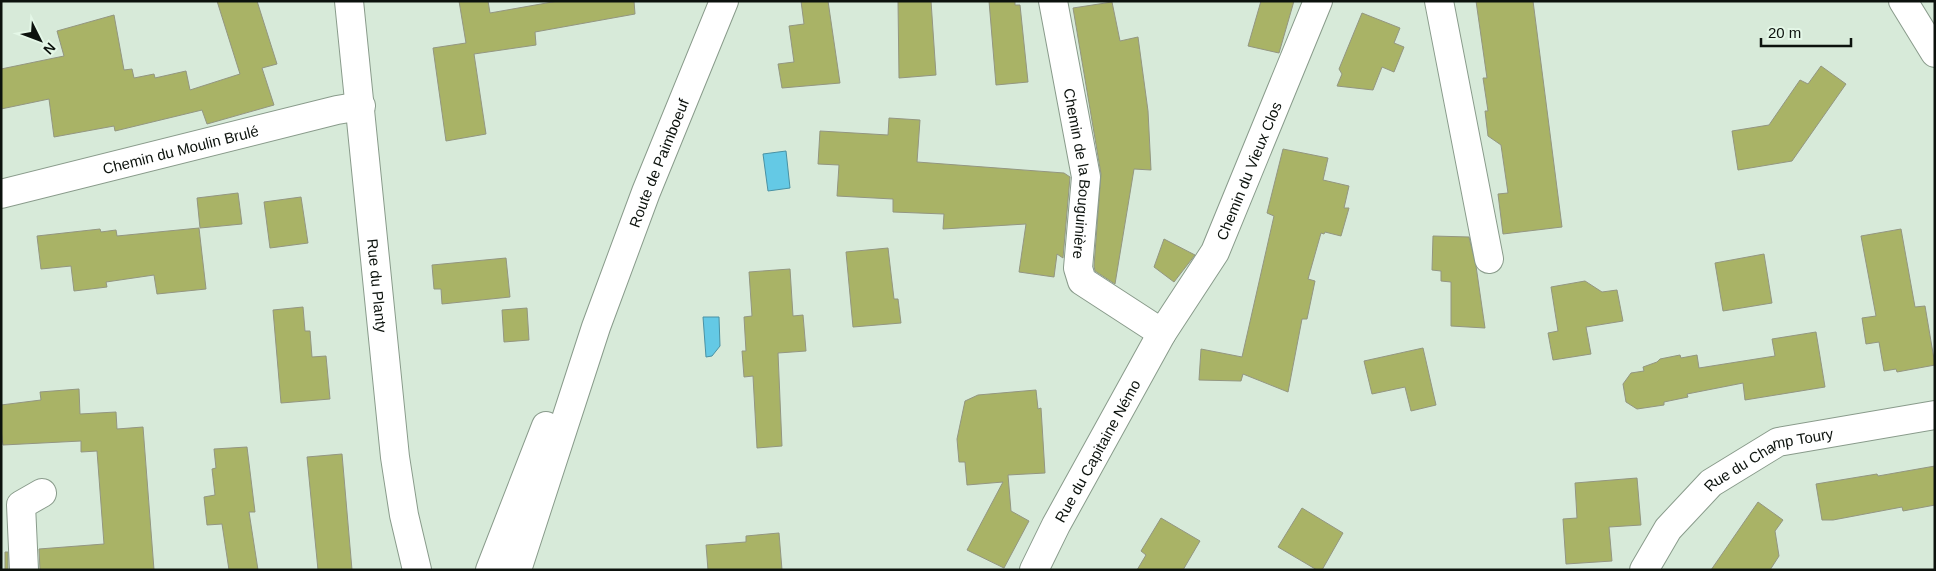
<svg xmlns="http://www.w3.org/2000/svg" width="1936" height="571" font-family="Helvetica,sans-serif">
	<rect width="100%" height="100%" fill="#d7ead9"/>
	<path fill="#64c9e5" stroke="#4a92a4" d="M 786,151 L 790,188 L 768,191 L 763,154 Z
		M 703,317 L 719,317 L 720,346 L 712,356 L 706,357 Z"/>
	<path fill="#a9b366" stroke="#939681" d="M 217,1 L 257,1 L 277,64 L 262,68 L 274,105 L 207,124 L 202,110 L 115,131 L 114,126 L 54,137 L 49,99 L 1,109 L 1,69 L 64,56 L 57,31 L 114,15 L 124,70 L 132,69 L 134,78 L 154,74 L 155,78 L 186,71 L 190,90 L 240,74 Z
		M 459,1 L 488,1 L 490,13 L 558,1 L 634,1 L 635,14 L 535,32 L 536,45 L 474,54 L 486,134 L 446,141 L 433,48 L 466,43 Z
		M 801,1 L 828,1 L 840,83 L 782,88 L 778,64 L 794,62 L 789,26 L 804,24 Z
		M 898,1 L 931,1 L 936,75 L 899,78 Z
		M 989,1 L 1015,1 L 1015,5 L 1020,5 L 1028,82 L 996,85 Z
		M 1261,1 L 1294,1 L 1279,53 L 1248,46 Z
		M 1476,1 L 1533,1 L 1562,227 L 1503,234 L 1498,194 L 1508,193 L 1501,145 L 1488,136 L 1485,111 L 1488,111 L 1483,78 L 1487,78 Z
		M 1112,2 L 1120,41 L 1138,37 L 1148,111 L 1151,170 L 1134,169 L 1115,284 L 1095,271 L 1094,266 L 1101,174 L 1073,8 Z
		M 1362,13 L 1400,28 L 1394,43 L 1404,47 L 1394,72 L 1382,67 L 1373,90 L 1337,86 L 1342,74 L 1339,69 Z
		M 1821,66 L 1846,84 L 1792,161 L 1738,170 L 1732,131 L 1769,125 L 1800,80 L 1808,84 Z
		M 889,118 L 920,120 L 917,162 L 1064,173 L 1070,177 L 1063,258 L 1057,254 L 1054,277 L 1019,272 L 1026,224 L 943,229 L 944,214 L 893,212 L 893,199 L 837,196 L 839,165 L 818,164 L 820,131 L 888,135 Z
		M 1283,149 L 1328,158 L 1323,180 L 1349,186 L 1344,208 L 1349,208 L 1341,236 L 1325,232 L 1324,234 L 1321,233 L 1308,279 L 1315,281 L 1307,319 L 1302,319 L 1288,392 L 1243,374 L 1241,381 L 1199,380 L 1201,349 L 1242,357 L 1274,216 L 1267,213 Z
		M 238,193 L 242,224 L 200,228 L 197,198 Z
		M 301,197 L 308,243 L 270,248 L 264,202 Z
		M 199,228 L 206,289 L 157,294 L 154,275 L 106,282 L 107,287 L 74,291 L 71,266 L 41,269 L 37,236 L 100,229 L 101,232 L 116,230 L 117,236 Z
		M 1901,229 L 1915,307 L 1925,306 L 1935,365 L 1897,372 L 1896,369 L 1884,371 L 1879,342 L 1866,344 L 1862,318 L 1876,316 L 1861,236 Z
		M 1433,236 L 1469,237 L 1476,266 L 1485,328 L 1451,326 L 1451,282 L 1441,281 L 1441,271 L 1432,270 Z
		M 1164,239 L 1195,255 L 1174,282 L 1154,267 Z
		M 888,248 L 894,299 L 898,299 L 901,323 L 853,327 L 846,252 Z
		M 1764,254 L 1772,303 L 1723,311 L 1715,263 Z
		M 506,258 L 510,297 L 442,304 L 441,289 L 434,289 L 432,265 Z
		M 790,269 L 793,316 L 803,315 L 806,351 L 778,353 L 782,446 L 757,448 L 753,376 L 744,377 L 742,351 L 746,351 L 744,317 L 752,316 L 749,272 Z
		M 1585,281 L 1602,292 L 1617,290 L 1623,321 L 1586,327 L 1591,354 L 1553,360 L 1548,333 L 1558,331 L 1551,287 Z
		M 303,307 L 305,331 L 310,331 L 312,357 L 326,356 L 330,399 L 281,403 L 273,310 Z
		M 527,308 L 529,340 L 504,342 L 502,310 Z
		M 1816,332 L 1825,387 L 1745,400 L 1743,383 L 1687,394 L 1688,397 L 1664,402 L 1664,405 L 1637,409 L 1626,402 L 1623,384 L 1631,373 L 1644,371 L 1643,367 L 1657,362 L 1660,359 L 1680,355 L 1681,358 L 1697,355 L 1699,368 L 1775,356 L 1772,339 Z
		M 1423,348 L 1436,405 L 1411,411 L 1405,387 L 1372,394 L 1364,361 Z
		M 79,389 L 80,414 L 116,412 L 117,429 L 143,427 L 154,570 L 40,570 L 39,549 L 104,544 L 97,451 L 81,452 L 81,441 L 3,445 L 1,430 L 1,405 L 41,400 L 40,392 Z
		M 1036,390 L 1038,409 L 1041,408 L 1045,473 L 1008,475 L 1011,511 L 1029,521 L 1004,568 L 967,550 L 1003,482 L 967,485 L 965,462 L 959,462 L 957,439 L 965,401 L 978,395 Z
		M 247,447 L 255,512 L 249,512 L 258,570 L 229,570 L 222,524 L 207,525 L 204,497 L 215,495 L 212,469 L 216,468 L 214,449 Z
		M 342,454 L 352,570 L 318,570 L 307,457 Z
		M 1935,466 L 1935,505 L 1903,511 L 1902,507 L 1833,520 L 1822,520 L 1816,484 L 1877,474 L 1878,476 Z
		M 1637,478 L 1641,525 L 1609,527 L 1612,561 L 1566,564 L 1563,519 L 1577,518 L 1575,483 Z
		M 1758,502 L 1783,520 L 1775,531 L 1779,556 L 1770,570 L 1711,570 Z
		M 1302,508 L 1343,533 L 1322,570 L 1317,570 L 1278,547 Z
		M 1161,518 L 1200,541 L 1183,570 L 1137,570 L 1146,555 L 1141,551 Z
		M 779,533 L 782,570 L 708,570 L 706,545 L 746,542 L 746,536 Z
		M 5,552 L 8,552 L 8,570 L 5,570 Z"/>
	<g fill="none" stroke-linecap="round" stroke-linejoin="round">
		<g stroke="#899b8b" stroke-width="30">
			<g id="minor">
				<path id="s1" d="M 1053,1 L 1086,177 L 1078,268 L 1082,281 L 1162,333"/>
				<path d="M 1439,1 L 1489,259"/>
				<path d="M 1903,1 L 1935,53"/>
				<path id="s2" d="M 1,194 L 337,110 L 361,106"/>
				<path d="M 24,570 L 21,505 L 42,493"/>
				<path id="s3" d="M 1034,570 L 1056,525 L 1162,333 L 1215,252 L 1318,1"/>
				<path id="s4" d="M 1644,570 L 1668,529 L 1711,483 L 1778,442 L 1935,415"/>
			</g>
		</g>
		<g stroke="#899b8b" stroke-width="30">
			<g id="tertiary">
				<path id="s5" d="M 349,1 L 395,457 L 404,515 L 417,570"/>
				<path d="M 490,570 L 546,426"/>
				<path id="s6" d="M 517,570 L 596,327 L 646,192 L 724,1"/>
			</g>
		</g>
		<use href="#minor" stroke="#fff" stroke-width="28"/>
		<use href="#tertiary" stroke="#fff" stroke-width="28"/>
	</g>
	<g text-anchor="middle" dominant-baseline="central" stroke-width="4.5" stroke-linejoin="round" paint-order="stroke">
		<g font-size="15" fill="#0c120d" stroke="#e4f7e7">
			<text stroke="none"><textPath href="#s2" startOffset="185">Chemin du Moulin Brulé</textPath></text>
			<text stroke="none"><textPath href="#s6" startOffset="431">Route de Paimboeuf</textPath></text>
			<text stroke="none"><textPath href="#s3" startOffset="454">Chemin du Vieux Clos</textPath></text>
			<text stroke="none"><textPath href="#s1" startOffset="175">Chemin de la Bouguinière</textPath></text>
			<text stroke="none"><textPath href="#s5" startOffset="286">Rue du Planty</textPath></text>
			<text stroke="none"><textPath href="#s3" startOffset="135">Rue du Capitaine Némo</textPath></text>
			<text stroke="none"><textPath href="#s4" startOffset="174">Rue du Champ Toury</textPath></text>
		</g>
	</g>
	<rect width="1936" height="571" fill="none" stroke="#0c120d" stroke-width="5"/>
	<g transform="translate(40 40) rotate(132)" stroke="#e4f7e7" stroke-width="4" paint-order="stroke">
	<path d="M0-4L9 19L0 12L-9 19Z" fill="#0c120d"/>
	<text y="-8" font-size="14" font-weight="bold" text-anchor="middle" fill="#0c120d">N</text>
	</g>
	<path d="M1761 38v8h90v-8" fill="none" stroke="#0c120d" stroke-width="2.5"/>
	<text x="1768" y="38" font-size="15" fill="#0c120d" stroke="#e4f7e7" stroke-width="4" paint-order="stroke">20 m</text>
</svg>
